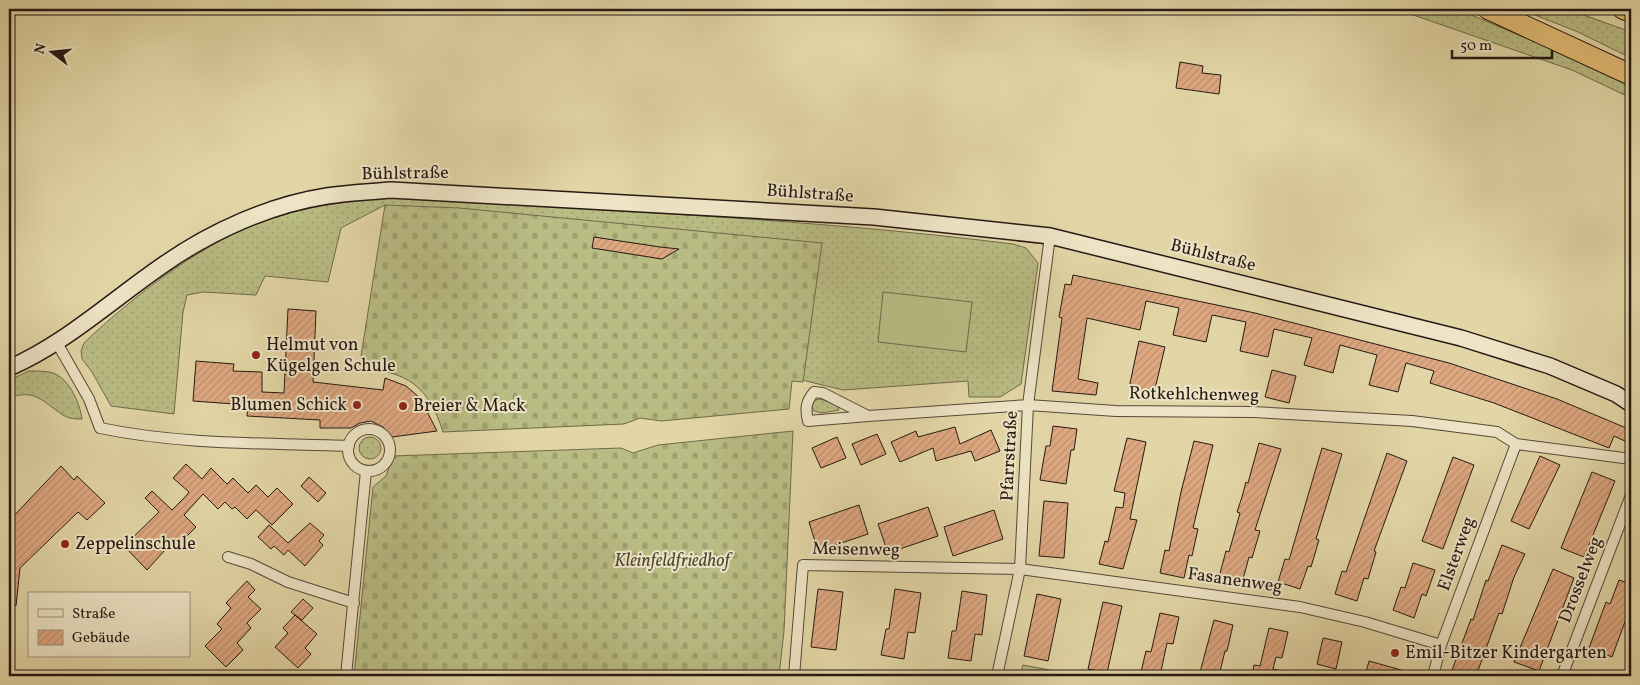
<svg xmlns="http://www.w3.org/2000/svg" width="1640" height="685" font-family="Vollkorn,serif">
	<defs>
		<pattern id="grass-dots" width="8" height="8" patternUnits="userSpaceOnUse" patternTransform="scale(1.25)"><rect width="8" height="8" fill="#b9bc83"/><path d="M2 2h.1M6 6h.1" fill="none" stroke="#9fa170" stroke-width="1.8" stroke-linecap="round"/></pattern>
		<pattern id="cemetery-stones" width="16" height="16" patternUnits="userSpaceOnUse" patternTransform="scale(1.25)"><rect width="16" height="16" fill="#b9bc83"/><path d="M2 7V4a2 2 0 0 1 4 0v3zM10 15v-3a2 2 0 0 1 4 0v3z" fill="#9fa170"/></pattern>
		<pattern id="park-tufts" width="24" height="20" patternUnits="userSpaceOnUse" patternTransform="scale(1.25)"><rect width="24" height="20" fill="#b9bc83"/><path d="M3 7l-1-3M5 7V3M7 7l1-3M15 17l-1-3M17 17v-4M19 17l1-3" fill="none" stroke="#9fa170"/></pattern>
		<pattern id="building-hatch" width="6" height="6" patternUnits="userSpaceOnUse" patternTransform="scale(1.25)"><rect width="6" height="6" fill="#dea880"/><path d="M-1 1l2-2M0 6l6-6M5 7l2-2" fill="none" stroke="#be906e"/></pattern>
	</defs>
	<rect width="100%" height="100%" fill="#e3d6a6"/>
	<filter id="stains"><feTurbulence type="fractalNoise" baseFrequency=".004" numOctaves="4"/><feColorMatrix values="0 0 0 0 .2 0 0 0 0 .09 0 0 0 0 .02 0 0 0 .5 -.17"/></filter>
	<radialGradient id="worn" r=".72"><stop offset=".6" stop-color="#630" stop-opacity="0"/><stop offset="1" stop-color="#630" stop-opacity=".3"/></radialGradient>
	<path fill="url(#grass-dots)" stroke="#6f6a4b" d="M 1396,9 L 1457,9 L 1555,50 L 1631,86 L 1631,98 L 1572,70 Z
		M 1520,9 L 1567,9 L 1631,32 L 1631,58 L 1578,32 Z
		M 382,197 C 593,210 804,218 1013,244 L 1026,248 L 1038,263 L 1021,384 L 1000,397 L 969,397 L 968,381 L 843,390 L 802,380 L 385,205 L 341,228 L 328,282 L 265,276 L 256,295 L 203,292 L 187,295 L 183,312 L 174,414 L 111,406 L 92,372 L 82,359 L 81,351 L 84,343 C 134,295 211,236 277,216 C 312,206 347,202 382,197 Z
		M 29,371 C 37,371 47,371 53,373 C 70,379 80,404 82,419 C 76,419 69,419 63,415 C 43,402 35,388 9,398 L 9,380 Z
		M 821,399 L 838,406 L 839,410 L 822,413 L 814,411 L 811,405 L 815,400 Z
		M359 448a11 11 0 1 1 22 0a11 11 0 1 1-22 0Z"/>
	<path fill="url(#cemetery-stones)" stroke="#6f6a4b" d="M 385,205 L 459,208 L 822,243 L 803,382 L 792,381 L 789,409 L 661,421 L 640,418 L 624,424 L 443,432 C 429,387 407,370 359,369 Z
		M 793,431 L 784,631 L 779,676 L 354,676 L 373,487 L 386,476 L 393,456 L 621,448 L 633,453 L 658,445 Z"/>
	<path fill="url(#park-tufts)" stroke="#6f6a4b" d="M 1023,665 L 1081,676 L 1020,676 Z"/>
	<path fill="#b9bc83" stroke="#6f6a4b" d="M 883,292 L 972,302 L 966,352 L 878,342 Z"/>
	<path fill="url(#building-hatch)" stroke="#251913" d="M 1180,62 L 1203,66 L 1202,73 L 1221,75 L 1219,94 L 1176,88 Z
		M 594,237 L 660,247 L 679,249 L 662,259 L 592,248 Z
		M 1073,275 L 1255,313 L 1449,363 L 1557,399 L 1631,430 L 1631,444 L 1614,436 L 1609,448 L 1494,403 L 1430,383 L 1434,371 L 1406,363 L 1398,392 L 1369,385 L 1377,355 L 1340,345 L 1333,373 L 1304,365 L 1312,338 L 1274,329 L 1268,357 L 1240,351 L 1246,322 L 1212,315 L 1206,342 L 1173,335 L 1179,308 L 1146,301 L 1140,330 L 1087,318 L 1078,379 L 1098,383 L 1096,395 L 1052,391 L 1062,318 L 1059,317 L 1065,284 L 1071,285 Z
		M 288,309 L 316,311 L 313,382 L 383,390 L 385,378 L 406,386 L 420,398 L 437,431 L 392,437 L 383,427 L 371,421 L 360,423 L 351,428 L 320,428 L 320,420 L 247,416 L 248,405 L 193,401 L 196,361 L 234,364 L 233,371 L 262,372 L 262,392 L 284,393 Z
		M 1139,341 L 1165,347 L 1154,393 L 1129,388 Z
		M 1272,370 L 1296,376 L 1289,403 L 1265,397 Z
		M 1053,426 L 1077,429 L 1074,450 L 1071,450 L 1066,484 L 1040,480 L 1046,446 L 1050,446 Z
		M 955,427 L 960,444 L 991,430 L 1000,451 L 975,461 L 971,451 L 936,461 L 933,448 L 900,462 L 891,442 L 916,431 L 918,437 Z
		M 877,434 L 886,454 L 861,465 L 852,444 Z
		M 837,437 L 846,458 L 821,468 L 812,448 Z
		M 1127,438 L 1146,442 L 1130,519 L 1137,520 L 1123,569 L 1099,564 L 1105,541 L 1108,542 L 1116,507 L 1123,508 L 1125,493 L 1114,491 Z
		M 1194,441 L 1213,445 L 1193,528 L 1198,529 L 1192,556 L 1189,555 L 1184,578 L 1160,573 L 1165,550 L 1169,551 L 1181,492 Z
		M 1259,443 L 1281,449 L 1255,530 L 1260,531 L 1252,558 L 1249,557 L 1242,583 L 1219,577 L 1226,551 L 1229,552 L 1240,513 L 1237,512 L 1242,497 L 1246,482 L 1248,483 Z
		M 1322,448 L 1342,454 L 1316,539 L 1319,540 L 1311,567 L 1308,566 L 1300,589 L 1278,582 L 1285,559 L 1289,560 Z
		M 1387,453 L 1407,461 L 1374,551 L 1376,552 L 1368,579 L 1364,578 L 1357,601 L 1335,594 L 1342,571 L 1346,572 Z
		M 1540,456 L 1560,465 L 1529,529 L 1511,521 Z
		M 1453,457 L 1474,465 L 1443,549 L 1422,541 Z
		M 186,464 L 202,479 L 211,468 L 227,484 L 233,478 L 248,493 L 256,485 L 268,497 L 277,488 L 293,504 L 272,525 L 256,510 L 247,519 L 235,507 L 232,509 L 225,502 L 218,509 L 203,494 L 184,515 L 196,527 L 184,539 L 182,537 L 177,541 L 175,539 L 147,570 L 124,546 L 159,512 L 145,498 L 152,491 L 172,510 L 186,496 L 189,492 L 173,478 Z
		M 61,466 L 74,480 L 77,476 L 105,503 L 87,520 L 78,512 L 20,568 L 16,606 L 9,606 L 9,521 Z
		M 1592,472 L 1615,481 L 1584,557 L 1561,548 Z
		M 309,477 L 326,493 L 318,502 L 301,486 Z
		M 1044,501 L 1068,503 L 1064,558 L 1039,556 Z
		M 859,505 L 868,534 L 818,551 L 809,522 Z
		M 928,507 L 938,536 L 888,553 L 878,524 Z
		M 994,510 L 1003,539 L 953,556 L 944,527 Z
		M 310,523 L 324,535 L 319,541 L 323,545 L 305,566 L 288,550 L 284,555 L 274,546 L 271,549 L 258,537 L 269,525 L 288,543 Z
		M 1502,545 L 1525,554 L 1514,577 L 1502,614 L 1499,613 L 1476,676 L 1460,676 L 1451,673 L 1471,619 L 1473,620 L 1486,580 L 1488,581 Z
		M 1413,563 L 1435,570 L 1426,596 L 1422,594 L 1414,618 L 1393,610 L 1401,587 L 1405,588 Z
		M 1553,569 L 1574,578 L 1539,671 L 1514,662 Z
		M 1619,580 L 1631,584 L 1631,612 L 1629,611 L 1612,657 L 1589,648 L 1606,602 L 1610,604 Z
		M 247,581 L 255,590 L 248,597 L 261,609 L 247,623 L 251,628 L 237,643 L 243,650 L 226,667 L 205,646 L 222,629 L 217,624 L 231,608 L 226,603 Z
		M 818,589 L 843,592 L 836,650 L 811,647 Z
		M 895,589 L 921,593 L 915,633 L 908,632 L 904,659 L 881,655 L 886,629 L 889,629 Z
		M 962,591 L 987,595 L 982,635 L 975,634 L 971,661 L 948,658 L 952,631 L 956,631 Z
		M 1037,594 L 1061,599 L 1048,661 L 1024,656 Z
		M 303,599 L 313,608 L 302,620 L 295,615 L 317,634 L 305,648 L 311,654 L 298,668 L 275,647 L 288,633 L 283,628 L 295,615 L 291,612 Z
		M 1103,602 L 1122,606 L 1107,673 L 1088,669 Z
		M 1160,613 L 1179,617 L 1173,644 L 1167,643 L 1160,676 L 1140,676 L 1146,651 L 1151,652 Z
		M 1214,620 L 1233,625 L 1227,651 L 1225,651 L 1219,676 L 1199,676 Z
		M 1269,628 L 1288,632 L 1282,658 L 1276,657 L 1273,669 L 1285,672 L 1285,676 L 1252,676 L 1254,665 L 1260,666 Z
		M 1323,638 L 1342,642 L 1336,669 L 1317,664 Z
		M 1369,661 L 1412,673 L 1411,676 L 1365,676 Z"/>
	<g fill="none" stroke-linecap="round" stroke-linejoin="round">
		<g stroke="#544838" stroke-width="12">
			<path id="street" d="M 57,343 L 89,399 L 100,428 C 181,445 266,443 349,446
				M 868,416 L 808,421 C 805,408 806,402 814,392 L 823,393 L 868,416 L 1028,405 L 1116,411 L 1253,412 L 1412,421 L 1497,432 L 1516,444 L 1631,459
				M348 450a21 21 0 1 1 42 0a21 21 0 1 1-42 0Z
				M 228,557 L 251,564 L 288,582 L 354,603
				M 346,676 L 366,471
				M 794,676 L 803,565 L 1020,569 L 1300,607 L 1365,622 L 1441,645
				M 997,676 L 1020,569 L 1028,405 L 1050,236
				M 1433,676 L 1441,645 L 1516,444
				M 1562,676 L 1631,495"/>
		</g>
		<g stroke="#251913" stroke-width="18">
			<path id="secondary" d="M 9,368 C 66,343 112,300 163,265 C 210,232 269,205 327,196 C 348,193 370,192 391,190 L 874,217 L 1050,236 L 1461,338 L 1550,366 L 1616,394 L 1631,404"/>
		</g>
		<g stroke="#251913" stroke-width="22">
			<path id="highway" d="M 1488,9 L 1631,75
				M 1623,9 L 1631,12"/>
		</g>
		<use href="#street" stroke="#ede4c5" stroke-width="10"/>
		<use href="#secondary" stroke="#ede4c5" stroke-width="15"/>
		<use href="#highway" stroke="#e2bb73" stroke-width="20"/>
	</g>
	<g fill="#8f2418" stroke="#ede4c5" stroke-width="2">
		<circle cx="256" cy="355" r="5"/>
		<circle cx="357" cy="405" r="5"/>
		<circle cx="403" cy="406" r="5"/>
		<circle cx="65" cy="544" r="5"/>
		<circle cx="1395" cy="653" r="5"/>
	</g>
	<g text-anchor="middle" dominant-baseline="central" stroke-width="4" stroke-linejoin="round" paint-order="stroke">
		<g font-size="18" fill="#251913" stroke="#ede4c5">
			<text transform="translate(405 174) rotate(-1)">Bühlstraße</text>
			<text transform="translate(810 194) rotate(4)">Bühlstraße</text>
			<text transform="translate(1213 256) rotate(14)">Bühlstraße</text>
			<text transform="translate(1194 395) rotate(1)">Rotkehlchenweg</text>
			<text transform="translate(1010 456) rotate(-87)">Pfarrstraße</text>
			<text transform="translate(856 550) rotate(1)">Meisenweg</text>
			<text transform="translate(1457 554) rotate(-70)">Elsterweg</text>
			<text transform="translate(1581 580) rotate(-69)">Drosselweg</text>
			<text transform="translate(1235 581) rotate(8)">Fasanenweg</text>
		</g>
		<g font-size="18" fill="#251913" stroke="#ede4c5" text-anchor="start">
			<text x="266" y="345">Helmut von<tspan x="266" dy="21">Kügelgen Schule</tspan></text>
			<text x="347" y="405" text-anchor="end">Blumen Schick</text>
			<text x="413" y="406">Breier &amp; Mack</text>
			<text x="75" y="544">Zeppelinschule</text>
			<text x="1405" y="653">Emil-Bitzer Kindergarten</text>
		</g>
		<g font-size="18" font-style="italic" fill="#514a35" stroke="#ede4c5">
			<text x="672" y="561">Kleinfeldfriedhof</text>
		</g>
	</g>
	<rect width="1640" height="685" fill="none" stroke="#e3d6a6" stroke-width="30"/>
	<rect x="10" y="10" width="1620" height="665" fill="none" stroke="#251913" stroke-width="2.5"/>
	<rect x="15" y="15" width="1610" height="655" fill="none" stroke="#251913"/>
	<rect x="28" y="592" width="162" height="65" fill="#ede4c5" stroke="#9d937e"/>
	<rect x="38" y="609" width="25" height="8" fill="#ede4c5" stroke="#9d937e"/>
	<text x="72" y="618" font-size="15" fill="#251913">Straße</text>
	<rect x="38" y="630" width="25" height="15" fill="url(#building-hatch)" stroke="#9d937e"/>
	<text x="72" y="642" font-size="15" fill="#251913">Gebäude</text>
	<g transform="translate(52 52) rotate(286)" stroke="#ede4c5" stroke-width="4" paint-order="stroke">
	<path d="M0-4L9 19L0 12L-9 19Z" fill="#251913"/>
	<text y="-8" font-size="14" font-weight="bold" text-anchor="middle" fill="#251913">N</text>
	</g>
	<path d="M1452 50v8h100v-8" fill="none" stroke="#251913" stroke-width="2.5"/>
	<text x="1460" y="50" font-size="15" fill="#251913" stroke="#ede4c5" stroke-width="4" paint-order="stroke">50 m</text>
	<rect width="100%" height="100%" filter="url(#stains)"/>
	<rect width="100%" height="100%" fill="url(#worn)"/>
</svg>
